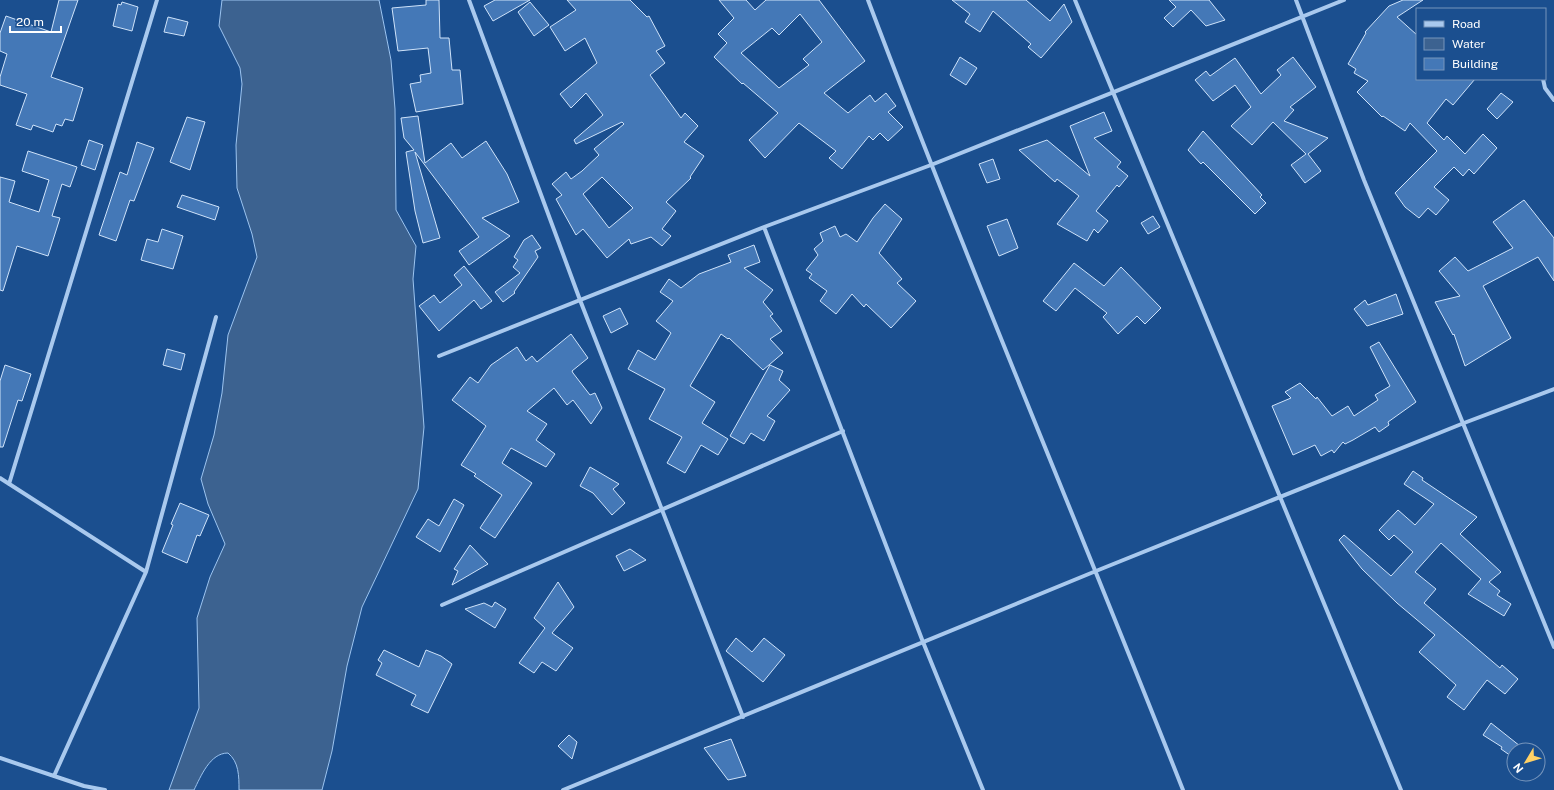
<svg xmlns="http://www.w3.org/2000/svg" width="1554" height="790" font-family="'Public Sans',sans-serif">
	<rect width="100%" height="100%" fill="#1b4f8f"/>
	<path fill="#3c6290" stroke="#9cc4f0" d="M 222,0 L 379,0 L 391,60 L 395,109 L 396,210 L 416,246 L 413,279 L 424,427 L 418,489 L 362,607 L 347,666 L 332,751 L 322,790 L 239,790 C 239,776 239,762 228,753 C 210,753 201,776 194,790 L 169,790 L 199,708 L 197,618 L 210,577 L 225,544 L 208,504 L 201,479 L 214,435 L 222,393 L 228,335 L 257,257 L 252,234 L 237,188 L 236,145 L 242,84 L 240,68 L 219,26 Z"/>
	<path fill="#4478b7" stroke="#cfe3fa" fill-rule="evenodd" d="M 59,0 L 78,0 L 51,77 L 83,88 L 73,121 L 65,119 L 62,126 L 56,124 L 53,132 L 33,125 L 31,130 L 16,125 L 27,94 L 0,85 L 0,77 L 7,54 L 0,51 L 0,33 L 6,16 L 51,32 Z
		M 426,0 L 439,0 L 440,38 L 449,38 L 452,70 L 460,70 L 463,104 L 416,112 L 410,84 L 421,82 L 420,75 L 431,73 L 428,48 L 398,51 L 392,8 L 426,5 Z
		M 495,0 L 530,0 L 493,21 L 484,6 Z
		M 567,0 L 630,0 L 647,17 L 649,16 L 665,46 L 656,51 L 665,63 L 650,75 L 681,118 L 685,113 L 698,126 L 684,142 L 704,156 L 690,177 L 691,178 L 666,202 L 676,211 L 662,229 L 671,236 L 662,246 L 651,237 L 631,244 L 629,239 L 607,258 L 583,229 L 576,235 L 556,199 L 562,195 L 552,184 L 566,172 L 571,179 L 582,171 L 599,155 L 594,149 L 624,124 L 622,122 L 576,144 L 574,140 L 603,115 L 586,93 L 571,108 L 560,94 L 597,63 L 585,38 L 565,51 L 550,27 L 576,10 ZM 602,177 L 633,208 L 609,228 L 583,194 Z
		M 719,0 L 746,0 L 755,10 L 766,0 L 819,0 L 865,61 L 824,93 L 848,113 L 870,95 L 875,102 L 886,93 L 896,106 L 888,112 L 903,127 L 888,141 L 880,133 L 873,140 L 869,136 L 842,169 L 829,158 L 836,151 L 799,123 L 765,158 L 749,140 L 778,113 L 743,83 L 742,84 L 714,57 L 727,43 L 718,34 L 734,18 ZM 800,14 L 822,42 L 803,59 L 809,65 L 779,88 L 741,53 L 772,28 L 779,35 Z
		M 952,0 L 1026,0 L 1050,21 L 1064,4 L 1072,22 L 1041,58 L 1028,47 L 1031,44 L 993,11 L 980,32 L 965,22 L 970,14 Z
		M 1169,0 L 1209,0 L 1225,20 L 1206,26 L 1191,10 L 1173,27 L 1164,18 L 1176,7 Z
		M 1403,0 L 1423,0 L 1397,17 L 1417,35 L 1417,79 L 1475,79 L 1453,105 L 1446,99 L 1427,123 L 1444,140 L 1447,136 L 1465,154 L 1483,134 L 1497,148 L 1474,174 L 1469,169 L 1463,176 L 1454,167 L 1434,187 L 1449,200 L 1436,215 L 1428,208 L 1419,218 L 1405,207 L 1395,193 L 1437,151 L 1410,123 L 1405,131 L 1383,116 L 1382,117 L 1357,92 L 1368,81 L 1354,73 L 1356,69 L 1348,64 L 1366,33 L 1365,32 L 1389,6 Z
		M 122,2 L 138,7 L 132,31 L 113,26 L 118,4 L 121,5 Z
		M 530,2 L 549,25 L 534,36 L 518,12 Z
		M 168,17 L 188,22 L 184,36 L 164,32 Z
		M 960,57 L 977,68 L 966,85 L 950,75 Z
		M 1293,57 L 1316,87 L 1290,107 L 1294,110 L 1284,121 L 1328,138 L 1308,154 L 1321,171 L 1305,183 L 1291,165 L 1306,154 L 1273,122 L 1252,145 L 1231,126 L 1251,107 L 1235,85 L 1213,101 L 1195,80 L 1206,71 L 1210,76 L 1235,58 L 1261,94 L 1281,75 L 1277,70 Z
		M 1501,93 L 1513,102 L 1497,119 L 1487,109 Z
		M 1104,112 L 1112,131 L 1094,138 L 1121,162 L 1117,167 L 1128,176 L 1119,187 L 1117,185 L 1096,211 L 1108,221 L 1098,233 L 1094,229 L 1087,241 L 1057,224 L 1079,196 L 1057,179 L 1055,182 L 1019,150 L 1047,140 L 1090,176 L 1070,126 Z
		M 418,116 L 425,163 L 451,143 L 462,158 L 486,141 L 507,174 L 519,202 L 482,218 L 510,236 L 469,265 L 459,251 L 479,237 L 415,152 L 440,238 L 423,243 L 415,211 L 406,152 L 414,150 L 404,138 L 401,118 Z
		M 187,117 L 205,122 L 190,170 L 170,162 Z
		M 1203,131 L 1262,195 L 1260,197 L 1266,203 L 1255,214 L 1203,162 L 1201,164 L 1188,150 Z
		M 89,140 L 103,145 L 95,170 L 81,165 Z
		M 137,142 L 154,148 L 134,201 L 130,200 L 116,241 L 99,235 L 120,172 L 127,175 Z
		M 28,151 L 77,167 L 70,187 L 62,184 L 52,216 L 60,218 L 48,256 L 17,246 L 3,291 L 0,290 L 0,177 L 15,181 L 9,202 L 39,212 L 49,180 L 22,171 Z
		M 993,159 L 1000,179 L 987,183 L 979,164 Z
		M 182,195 L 219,207 L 215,220 L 177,207 Z
		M 1524,200 L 1554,238 L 1554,281 L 1538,257 L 1483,286 L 1511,338 L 1465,366 L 1454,334 L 1453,335 L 1435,302 L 1460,296 L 1439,271 L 1455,257 L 1468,271 L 1513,248 L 1493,222 Z
		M 885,204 L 902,219 L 879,253 L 902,279 L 897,283 L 916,301 L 891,328 L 866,304 L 864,307 L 852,294 L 836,314 L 820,301 L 827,291 L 809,278 L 812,274 L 806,270 L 818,255 L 814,249 L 823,241 L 820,233 L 835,226 L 840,237 L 846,234 L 857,242 L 873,218 Z
		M 1153,216 L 1160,227 L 1148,234 L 1141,223 Z
		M 1007,219 L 1018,248 L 999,256 L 987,226 Z
		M 162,229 L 183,236 L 173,269 L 141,260 L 147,239 L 158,242 Z
		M 532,235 L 541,248 L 535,251 L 538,257 L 514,292 L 515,293 L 503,302 L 495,292 L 520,273 L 513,267 L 518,260 L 514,257 L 524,240 Z
		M 754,245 L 760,262 L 744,268 L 773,290 L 763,302 L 773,314 L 770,316 L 782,331 L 770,339 L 783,353 L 763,370 L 729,338 L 728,339 L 721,334 L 690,386 L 715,402 L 702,423 L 728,439 L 718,455 L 701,445 L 685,473 L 667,463 L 682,437 L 649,419 L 665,389 L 628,369 L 638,350 L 655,360 L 671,333 L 656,321 L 673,301 L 660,292 L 669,279 L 681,288 L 699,274 L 731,262 L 728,255 Z
		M 1074,263 L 1104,286 L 1121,267 L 1161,308 L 1145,324 L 1137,316 L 1118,334 L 1103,317 L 1107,313 L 1075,288 L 1056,311 L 1043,301 Z
		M 464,266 L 492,301 L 481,309 L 474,300 L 439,331 L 419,306 L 434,295 L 440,303 L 462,285 L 454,275 Z
		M 1396,294 L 1403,314 L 1367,326 L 1354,309 L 1365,300 L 1368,305 Z
		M 620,308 L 628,324 L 611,333 L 603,316 Z
		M 571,334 L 588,358 L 572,371 L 573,373 L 590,395 L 595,393 L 602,408 L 591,424 L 573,400 L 567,405 L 554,388 L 527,411 L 547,424 L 536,440 L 555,454 L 546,467 L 511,448 L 502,463 L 532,483 L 495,538 L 480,528 L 502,495 L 474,476 L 476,474 L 461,465 L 486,426 L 452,400 L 470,377 L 478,383 L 491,365 L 517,347 L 526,361 L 532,356 L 537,362 Z
		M 1379,342 L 1416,402 L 1388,422 L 1389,425 L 1379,432 L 1375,427 L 1353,440 L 1345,444 L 1343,442 L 1334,453 L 1332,450 L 1321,456 L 1315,445 L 1293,455 L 1272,406 L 1291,398 L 1285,392 L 1300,383 L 1316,399 L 1317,397 L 1332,416 L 1348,406 L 1354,416 L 1378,400 L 1375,395 L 1390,386 L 1370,347 Z
		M 167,349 L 185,354 L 181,370 L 163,365 Z
		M 5,365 L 31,374 L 22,401 L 18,400 L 3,447 L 0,447 L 0,381 Z
		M 770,365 L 783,371 L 779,380 L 790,390 L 767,416 L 775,421 L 764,441 L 751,433 L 744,444 L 730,436 Z
		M 590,467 L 619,484 L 613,489 L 625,503 L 612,515 L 593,493 L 580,486 Z
		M 1413,471 L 1423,478 L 1422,480 L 1477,517 L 1460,534 L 1501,572 L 1489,582 L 1500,591 L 1497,595 L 1511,604 L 1504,616 L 1468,594 L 1481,579 L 1441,543 L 1415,572 L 1436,589 L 1424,603 L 1500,668 L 1502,665 L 1518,679 L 1505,694 L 1487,680 L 1464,710 L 1447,697 L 1456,685 L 1419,652 L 1435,635 L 1397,603 L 1362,569 L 1339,540 L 1344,535 L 1391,576 L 1413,552 L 1394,535 L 1389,540 L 1379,530 L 1398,510 L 1415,525 L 1434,504 L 1404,484 Z
		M 454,499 L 464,505 L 440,552 L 416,537 L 428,519 L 439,526 Z
		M 180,503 L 209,515 L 200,536 L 197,535 L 187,563 L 162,552 L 173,525 L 171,524 Z
		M 470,545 L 488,564 L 452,585 L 458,571 L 454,569 Z
		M 630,549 L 646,560 L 624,571 L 616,556 Z
		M 558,582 L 574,607 L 552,633 L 573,648 L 556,671 L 542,662 L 534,673 L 519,663 L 545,628 L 534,618 Z
		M 495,602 L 506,609 L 495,628 L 465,609 L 484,603 L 492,607 Z
		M 736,638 L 752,652 L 764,638 L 785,655 L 763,682 L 726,651 Z
		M 384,650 L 419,667 L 426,650 L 441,656 L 452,664 L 428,713 L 411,705 L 416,695 L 376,675 L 382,663 L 378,660 Z
		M 1491,723 L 1520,746 L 1525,750 L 1514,750 L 1514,755 L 1511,756 L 1501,749 L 1502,747 L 1483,735 Z
		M 569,735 L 577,742 L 572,759 L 558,746 Z
		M 731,739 L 746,776 L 728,780 L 704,748 Z"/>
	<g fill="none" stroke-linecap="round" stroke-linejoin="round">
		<path stroke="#a9c9ee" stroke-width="4" d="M 469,0 L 580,300 L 743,717
			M 868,0 C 968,265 1079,526 1183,790
			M 1075,0 L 1401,790
			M 1296,0 L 1364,180 L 1554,647
			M 1543,79 L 1545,88 L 1554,100
			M 764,227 L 923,642 L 983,790
			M 439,356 L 764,227 L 931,165 L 1344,0
			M 0,478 L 146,572 L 54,776
			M 9,484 L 157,0
			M 146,572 L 216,317
			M 442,605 L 843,431
			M 0,758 L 84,786 L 105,790
			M 563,790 L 1096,571 L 1464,423 L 1554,389"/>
	</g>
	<rect x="1416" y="8" width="130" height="72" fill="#1b4f8f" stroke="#7695bc"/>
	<rect x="1424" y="21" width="20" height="6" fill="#a9c9ee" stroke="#7695bc"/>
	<text x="1452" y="28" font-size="12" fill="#ffffff">Road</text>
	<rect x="1424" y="38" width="20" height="12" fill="#3c6290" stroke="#7695bc"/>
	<text x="1452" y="48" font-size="12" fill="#ffffff">Water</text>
	<rect x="1424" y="58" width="20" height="12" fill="#4478b7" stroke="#7695bc"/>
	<text x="1452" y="68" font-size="12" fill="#ffffff">Building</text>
	<g transform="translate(1526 762) rotate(232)"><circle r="19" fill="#1b4f8f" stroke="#7695bc"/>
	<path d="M0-3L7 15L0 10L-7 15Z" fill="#ffd166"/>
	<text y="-6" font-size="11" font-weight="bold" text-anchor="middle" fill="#ffffff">N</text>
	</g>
	<path d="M10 26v6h51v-6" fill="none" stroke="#ffffff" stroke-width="2"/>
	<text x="16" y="26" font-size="12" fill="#ffffff" stroke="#1b4f8f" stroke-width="3" paint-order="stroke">20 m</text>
</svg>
